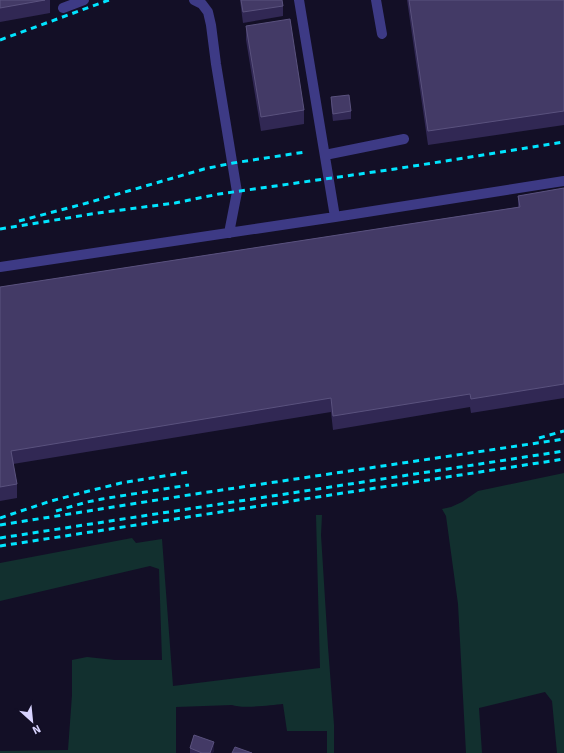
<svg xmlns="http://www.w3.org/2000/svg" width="564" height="753" font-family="Signika,sans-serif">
	<rect width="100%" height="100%" fill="#130f26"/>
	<path fill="#12302f" d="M 564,473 L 564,753 L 557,753 L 552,701 L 545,692 L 479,708 L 482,753 L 466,753 L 458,604 L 446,516 L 442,509 L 451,507 L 462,502 L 478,491 Z
		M 316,515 L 322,515 L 321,535 L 328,647 L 334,725 L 334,753 L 327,753 L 327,731 L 287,731 L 283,704 C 271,705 242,709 232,705 L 176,707 L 176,753 L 0,753 L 0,751 L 68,750 L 72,695 L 72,660 L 87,657 L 115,660 L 162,660 L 159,569 L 150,566 L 0,601 L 0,563 L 132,538 L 136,543 L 162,539 L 173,686 L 320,668 Z"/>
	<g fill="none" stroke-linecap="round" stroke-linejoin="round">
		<path stroke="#3d3a85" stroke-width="10" d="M 194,0 L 202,4 L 208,12 L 211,25 L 216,64 L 237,192 L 229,233
			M 299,0 L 335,217
			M 376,0 L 382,34
			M 63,8 L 84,0
			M 325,155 L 404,139
			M 0,267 L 335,217 L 564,181"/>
		<path stroke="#00e5ff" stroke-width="3" stroke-dasharray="6 5" stroke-linecap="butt" d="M 0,40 L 109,0
			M 19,221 L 87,203 L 204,169 L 233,163 L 305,152
			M 0,229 L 98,213 L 175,203 L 219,194 L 395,169 L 564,142
			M 539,438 L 564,431
			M 56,511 L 87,502 L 102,499 L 189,485
			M 0,518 L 51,501 L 85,492 L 121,483 L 188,472
			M 0,525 L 195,494 L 564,439
			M 0,538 L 564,451
			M 0,546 L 564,459"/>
	</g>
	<path fill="#312854" d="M 0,0 L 50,0 L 50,13 L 0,22 Z
		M 240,0 L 282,0 L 283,6 L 283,16 L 243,23 Z
		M 407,0 L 564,0 L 564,125 L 428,145 Z
		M 246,26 L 304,110 L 304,124 L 261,131 L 246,40 Z
		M 331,97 L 351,111 L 351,119 L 333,121 L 331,105 Z
		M 564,188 L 564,398 L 471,413 L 470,407 L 333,430 L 331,412 L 13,464 L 17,484 L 17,498 L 0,501 L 0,287 L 518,207 L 518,196 Z
		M 190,748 L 214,750 L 213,753 L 190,753 Z"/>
	<path fill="#1d163a" d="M 214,742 L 214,750 L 213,753 L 210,753 Z"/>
	<path fill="#433a66" stroke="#5a527e" d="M 0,0 L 45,0 L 0,8 Z
		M 241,0 L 282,0 L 283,6 L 243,12 Z
		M 409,0 L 564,0 L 564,111 L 428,131 Z
		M 290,19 L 304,110 L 261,117 L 246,26 Z
		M 349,95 L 351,111 L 333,114 L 331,97 Z
		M 564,188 L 564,384 L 471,399 L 470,394 L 333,416 L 331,398 L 11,451 L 17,484 L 0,487 L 0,287 L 520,207 L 518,196 Z
		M 194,735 L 214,742 L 210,753 L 202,753 L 190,748 Z
		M 235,747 L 252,753 L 232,753 Z"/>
	<g transform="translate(32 721) rotate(153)" stroke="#130f26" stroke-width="3" paint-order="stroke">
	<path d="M0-3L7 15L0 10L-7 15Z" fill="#d9d4ff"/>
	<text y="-6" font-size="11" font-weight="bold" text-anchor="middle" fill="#d9d4ff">N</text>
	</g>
</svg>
